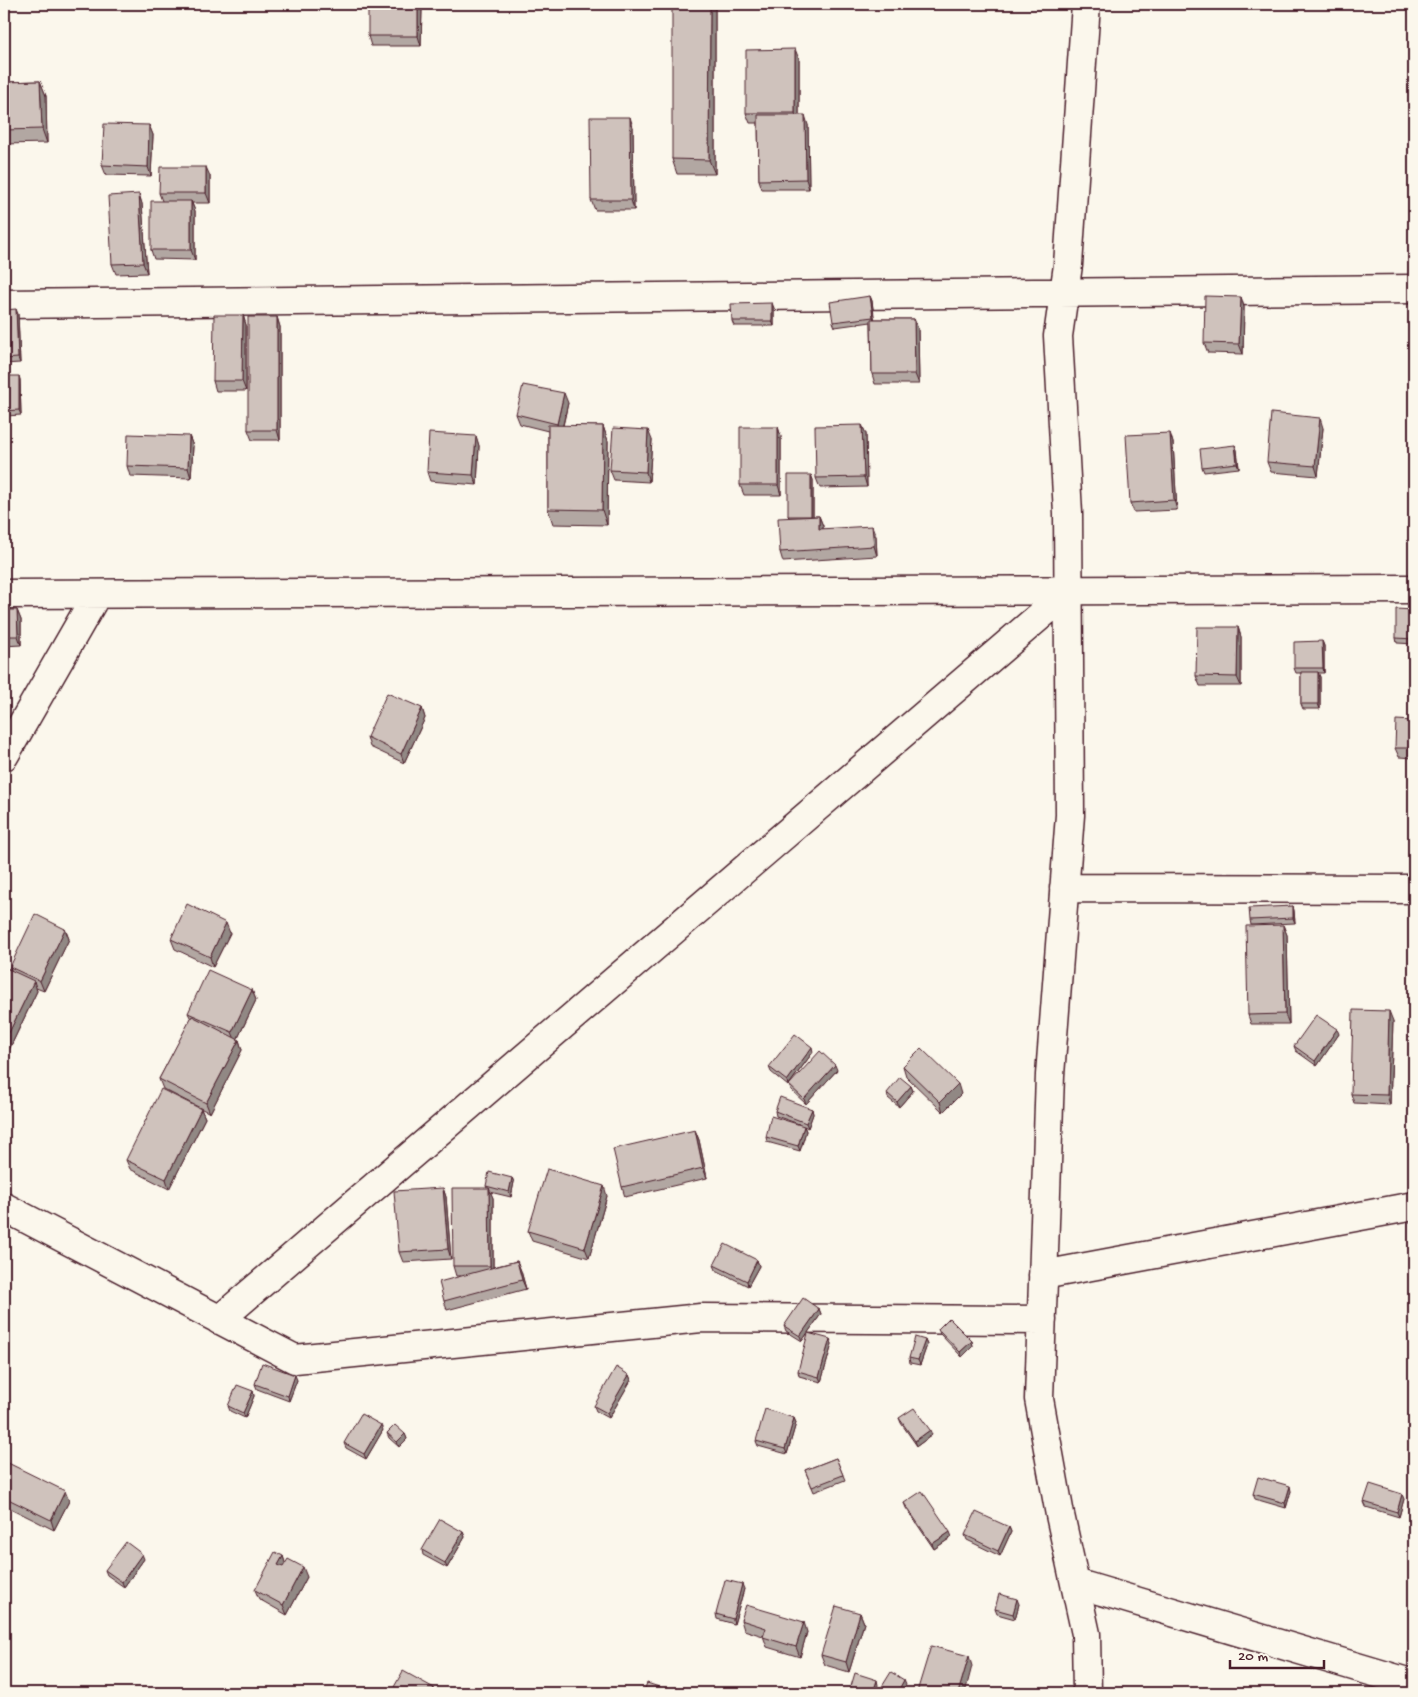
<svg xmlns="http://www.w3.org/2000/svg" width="1418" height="1697" font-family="'Gochi Hand',sans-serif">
	<rect width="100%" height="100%" fill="#fbf7ec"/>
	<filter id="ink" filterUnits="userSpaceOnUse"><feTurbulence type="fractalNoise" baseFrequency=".02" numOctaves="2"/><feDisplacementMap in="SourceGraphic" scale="10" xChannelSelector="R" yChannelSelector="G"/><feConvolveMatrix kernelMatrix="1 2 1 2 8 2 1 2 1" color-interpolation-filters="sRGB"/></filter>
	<g filter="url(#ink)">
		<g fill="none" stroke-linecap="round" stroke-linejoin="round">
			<g stroke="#4a1f2b" stroke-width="31">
				<path id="minor" d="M 1086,4 L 1068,265 L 1058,336 L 1068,513 L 1070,815 L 1050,1075 L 1039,1399 L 1060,1515 L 1086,1634 L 1087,1693
					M 4,304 L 1414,289
					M 4,594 L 1414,589
					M 4,756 L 97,594
					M 1064,888 L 1414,889
					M 4,1207 L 295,1359 L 701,1318 L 1042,1320
					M 1043,1275 L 1414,1206
					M 219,1320 L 1069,591
					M 1075,1583 L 1414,1684"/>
			</g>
			<use href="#minor" stroke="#fbf7ec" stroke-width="28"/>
		</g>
		<path fill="#b2a7a2" stroke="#4a1f2b" d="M 715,6 L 715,174 L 677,174 L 672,159 Z
			M 422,8 L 421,46 L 371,46 L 368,36 Z
			M 799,59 L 799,115 L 808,125 L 809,189 L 762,189 L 759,180 L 758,123 L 750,123 L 746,113 Z
			M 40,81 L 46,96 L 47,143 L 4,144 L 4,82 Z
			M 149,125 L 153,135 L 151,176 L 106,175 L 102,165 Z
			M 633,127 L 634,210 L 595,210 L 591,200 Z
			M 210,176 L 210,203 L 192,203 L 195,211 L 195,260 L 154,259 L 151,250 L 162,201 L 159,193 Z
			M 139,194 L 142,204 L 147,273 L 116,274 L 112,264 Z
			M 870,296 L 872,301 L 874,319 L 914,319 L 918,329 L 919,384 L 875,384 L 872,374 L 871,322 L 835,327 L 833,322 Z
			M 1241,297 L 1244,307 L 1243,354 L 1208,353 L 1204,343 Z
			M 774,308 L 774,326 L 734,326 L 732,321 Z
			M 4,310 L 18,314 L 20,363 L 4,364 Z
			M 243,315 L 246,325 L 246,391 L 216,391 L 213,381 Z
			M 277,317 L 280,327 L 280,440 L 252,440 L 248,430 Z
			M 19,376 L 20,380 L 21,415 L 6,416 L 4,411 Z
			M 568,403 L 563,426 L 603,426 L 608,441 L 607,525 L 553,524 L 548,509 L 548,431 L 520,424 L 516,414 Z
			M 862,425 L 866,434 L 867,487 L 820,488 L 816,478 Z
			M 778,427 L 781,437 L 781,495 L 744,495 L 740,485 Z
			M 1323,428 L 1318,476 L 1271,472 L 1267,462 Z
			M 4,429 L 7,439 L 7,500 L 4,500 Z
			M 1170,433 L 1173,443 L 1177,510 L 1134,512 L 1130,503 Z
			M 189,436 L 193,446 L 191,478 L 130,476 L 127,466 Z
			M 476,436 L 479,446 L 477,485 L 430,481 L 427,472 Z
			M 652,440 L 649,482 L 614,480 L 610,470 Z
			M 1235,445 L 1237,450 L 1239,468 L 1204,472 L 1202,467 Z
			M 811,475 L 813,480 L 813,516 L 819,516 L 823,526 L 823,529 L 876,536 L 877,556 L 783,562 L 780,552 L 789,517 L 788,516 Z
			M 4,610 L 17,610 L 21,620 L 21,645 L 4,646 Z
			M 1414,610 L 1414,644 L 1397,643 L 1396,638 Z
			M 1238,627 L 1241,637 L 1241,686 L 1200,686 L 1196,676 Z
			M 1322,641 L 1324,646 L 1324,673 L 1318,673 L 1320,677 L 1320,709 L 1303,709 L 1301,704 L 1301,673 L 1296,673 L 1294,668 Z
			M 422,708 L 425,718 L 404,763 L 370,747 L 367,737 Z
			M 1414,721 L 1414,758 L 1399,757 L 1395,748 Z
			M 1293,906 L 1294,911 L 1295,923 L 1251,925 L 1250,920 Z
			M 1283,925 L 1287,935 L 1289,1024 L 1251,1024 L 1248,1015 Z
			M 65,929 L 69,939 L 44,991 L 36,988 L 37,991 L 8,1052 L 4,1050 L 4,967 L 11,970 L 10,967 Z
			M 230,933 L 213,967 L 175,949 L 171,939 Z
			M 252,990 L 256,1000 L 237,1040 L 239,1040 L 242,1050 L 210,1113 L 163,1089 L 159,1079 L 191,1019 L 188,1013 Z
			M 1393,1021 L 1390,1105 L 1354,1103 L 1351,1094 Z
			M 1339,1034 L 1317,1066 L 1296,1051 L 1294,1046 Z
			M 813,1052 L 788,1086 L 771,1072 L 769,1067 Z
			M 903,1066 L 961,1094 L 943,1112 L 906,1076 Z
			M 837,1070 L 806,1104 L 791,1090 L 789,1085 Z
			M 911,1086 L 913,1091 L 899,1107 L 888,1098 L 887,1093 Z
			M 201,1109 L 205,1118 L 169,1189 L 130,1169 L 126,1160 Z
			M 812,1109 L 813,1114 L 808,1128 L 804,1126 L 806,1131 L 800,1151 L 767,1142 L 766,1137 L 799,1124 L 776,1116 L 775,1111 Z
			M 695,1130 L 699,1140 L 707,1178 L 625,1197 L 622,1187 Z
			M 512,1178 L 514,1182 L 511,1197 L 490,1192 L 493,1198 L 493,1267 L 517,1261 L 521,1271 L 526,1289 L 447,1310 L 444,1301 L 461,1276 L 456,1276 L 453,1266 L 487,1188 L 486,1186 Z
			M 443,1188 L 446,1197 L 451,1259 L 403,1262 L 399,1252 Z
			M 607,1196 L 589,1258 L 532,1241 L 528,1231 Z
			M 757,1260 L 759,1266 L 748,1286 L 716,1270 L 714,1265 Z
			M 819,1309 L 821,1314 L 802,1341 L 786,1331 L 784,1326 Z
			M 938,1329 L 972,1341 L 973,1346 L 962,1357 L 940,1334 Z
			M 830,1339 L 832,1344 L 821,1382 L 799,1376 L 798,1371 Z
			M 925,1340 L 927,1345 L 920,1365 L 910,1363 L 909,1358 Z
			M 629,1375 L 631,1380 L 609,1418 L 596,1411 L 594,1406 Z
			M 297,1380 L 289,1401 L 257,1389 L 255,1384 Z
			M 253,1391 L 254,1396 L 245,1418 L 230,1411 L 228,1406 Z
			M 794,1418 L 796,1423 L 787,1454 L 758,1446 L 756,1441 Z
			M 899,1418 L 932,1435 L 917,1446 L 901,1423 Z
			M 383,1430 L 366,1459 L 346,1448 L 344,1443 Z
			M 387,1433 L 405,1434 L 407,1439 L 399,1447 L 389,1438 Z
			M 836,1458 L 845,1480 L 814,1492 L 805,1470 Z
			M 4,1461 L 69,1501 L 54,1530 L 4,1505 Z
			M 1291,1491 L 1286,1508 L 1255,1499 L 1253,1494 Z
			M 1404,1499 L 1399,1517 L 1366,1507 L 1364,1502 Z
			M 904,1503 L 952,1537 L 934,1549 L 906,1508 Z
			M 1009,1527 L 1011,1532 L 1000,1556 L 967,1540 L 965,1535 Z
			M 463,1532 L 465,1537 L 447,1568 L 423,1555 L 422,1550 Z
			M 283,1556 L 285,1563 L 307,1577 L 287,1615 L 259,1599 L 255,1590 Z
			M 144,1559 L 124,1587 L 107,1575 L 105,1570 Z
			M 744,1589 L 734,1624 L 717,1619 L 716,1614 Z
			M 1019,1604 L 1015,1619 L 997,1614 L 995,1609 Z
			M 860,1613 L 864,1623 L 849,1672 L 825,1665 L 821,1655 Z
			M 741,1620 L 807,1632 L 800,1657 L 767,1647 L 763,1636 L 744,1630 Z
			M 394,1687 L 435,1693 L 397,1693 L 396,1692 Z"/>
		<path fill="#918884" stroke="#4a1f2b" d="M 418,4 L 420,4 L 422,8 L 421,46 L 418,36 Z
			M 710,4 L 714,4 L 715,6 L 715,174 L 709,160 Z
			M 795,49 L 799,59 L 799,123 L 795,113 Z
			M 40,81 L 46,96 L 47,143 L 42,129 Z
			M 805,115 L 808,125 L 809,189 L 806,179 Z
			M 630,117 L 633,127 L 634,210 L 631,200 Z
			M 149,125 L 153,135 L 151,176 L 148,167 Z
			M 206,167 L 210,176 L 210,203 L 206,193 Z
			M 139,194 L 142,204 L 147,273 L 143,263 Z
			M 191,201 L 195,211 L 195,260 L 191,250 Z
			M 870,296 L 872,301 L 875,322 L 873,317 Z
			M 1241,297 L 1244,307 L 1243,354 L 1239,344 Z
			M 772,303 L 774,308 L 774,326 L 772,321 Z
			M 16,309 L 18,314 L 20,363 L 18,358 Z
			M 243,315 L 246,325 L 246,391 L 242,381 Z
			M 277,317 L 280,327 L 280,440 L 277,430 Z
			M 914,319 L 918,329 L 919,384 L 915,374 Z
			M 19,376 L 20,380 L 21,415 L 19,410 Z
			M 564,393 L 568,403 L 561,433 L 557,424 Z
			M 1320,418 L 1323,428 L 1318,476 L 1315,466 Z
			M 862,425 L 866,434 L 867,487 L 864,477 Z
			M 603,426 L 608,441 L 607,525 L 602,510 Z
			M 778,427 L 781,437 L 781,495 L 778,485 Z
			M 4,429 L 7,439 L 7,500 L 4,491 Z
			M 648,430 L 652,440 L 649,482 L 646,472 Z
			M 1170,433 L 1173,443 L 1177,510 L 1174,500 Z
			M 189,436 L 193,446 L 191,478 L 188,468 Z
			M 476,436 L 479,446 L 477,485 L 473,475 Z
			M 1235,445 L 1237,450 L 1239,468 L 1237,463 Z
			M 811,475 L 813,480 L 813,521 L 811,516 Z
			M 819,516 L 823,526 L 823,539 L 819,529 Z
			M 872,526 L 876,536 L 877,556 L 874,546 Z
			M 17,610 L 21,620 L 21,645 L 18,636 Z
			M 1238,627 L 1241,637 L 1241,686 L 1237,677 Z
			M 1322,641 L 1324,646 L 1324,673 L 1323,668 Z
			M 1318,672 L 1320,677 L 1320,709 L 1318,704 Z
			M 422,708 L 425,718 L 404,763 L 401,754 Z
			M 1293,906 L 1294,911 L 1295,923 L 1293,918 Z
			M 5,917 L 8,927 L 4,936 L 4,919 Z
			M 226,923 L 230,933 L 213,967 L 210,957 Z
			M 1283,925 L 1287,935 L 1289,1024 L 1285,1014 Z
			M 65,929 L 69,939 L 44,991 L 40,981 Z
			M 34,981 L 37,991 L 8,1052 L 4,1043 Z
			M 252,990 L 256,1000 L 236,1042 L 232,1032 Z
			M 1389,1011 L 1393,1021 L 1390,1105 L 1387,1095 Z
			M 1337,1029 L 1339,1034 L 1317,1066 L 1315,1061 Z
			M 239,1040 L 242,1050 L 210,1113 L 206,1103 Z
			M 812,1047 L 813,1052 L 788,1086 L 787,1081 Z
			M 835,1065 L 837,1070 L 806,1104 L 804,1099 Z
			M 958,1084 L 961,1094 L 943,1112 L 940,1102 Z
			M 911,1086 L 913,1091 L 899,1107 L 897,1102 Z
			M 201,1109 L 205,1118 L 169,1189 L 166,1179 Z
			M 812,1109 L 813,1114 L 808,1128 L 806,1123 Z
			M 804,1126 L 806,1131 L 800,1151 L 798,1146 Z
			M 695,1130 L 699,1140 L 707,1178 L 703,1168 Z
			M 512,1178 L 514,1182 L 511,1197 L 509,1192 Z
			M 604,1186 L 607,1196 L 589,1258 L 585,1248 Z
			M 443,1188 L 446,1197 L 451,1259 L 448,1249 Z
			M 489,1188 L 493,1198 L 493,1276 L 490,1266 Z
			M 757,1260 L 759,1266 L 748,1286 L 747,1281 Z
			M 517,1261 L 521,1271 L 526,1289 L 522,1280 Z
			M 819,1309 L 821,1314 L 802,1341 L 800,1336 Z
			M 830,1339 L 832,1344 L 821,1382 L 819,1377 Z
			M 925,1340 L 927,1345 L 920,1365 L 918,1360 Z
			M 972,1341 L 973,1346 L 962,1357 L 960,1352 Z
			M 295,1375 L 297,1380 L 289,1401 L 288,1396 Z
			M 629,1375 L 631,1380 L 609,1418 L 607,1413 Z
			M 253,1391 L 254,1396 L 245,1418 L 243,1413 Z
			M 794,1418 L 796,1423 L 787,1454 L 785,1449 Z
			M 381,1425 L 383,1430 L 366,1459 L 364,1454 Z
			M 930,1430 L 932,1435 L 917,1446 L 915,1441 Z
			M 405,1434 L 407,1439 L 399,1447 L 397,1442 Z
			M 1290,1486 L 1291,1491 L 1286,1508 L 1285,1503 Z
			M 65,1491 L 69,1501 L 54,1530 L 51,1520 Z
			M 1402,1494 L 1404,1499 L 1399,1517 L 1397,1512 Z
			M 1009,1527 L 1011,1532 L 1000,1556 L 998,1551 Z
			M 463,1532 L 465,1537 L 447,1568 L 445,1563 Z
			M 950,1532 L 952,1537 L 934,1549 L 932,1544 Z
			M 142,1554 L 144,1559 L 124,1587 L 122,1582 Z
			M 283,1556 L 286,1566 L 282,1574 L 278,1565 Z
			M 303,1567 L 307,1577 L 287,1615 L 283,1605 Z
			M 742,1584 L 744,1589 L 734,1624 L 733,1619 Z
			M 1017,1599 L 1019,1604 L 1015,1619 L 1013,1614 Z
			M 860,1613 L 864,1623 L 849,1672 L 846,1662 Z
			M 804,1622 L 807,1632 L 800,1657 L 796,1647 Z
			M 969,1656 L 972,1666 L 965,1693 L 958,1693 Z
			M 877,1680 L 878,1685 L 876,1693 L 873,1693 Z
			M 904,1680 L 906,1685 L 901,1693 L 897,1693 Z
			M 434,1688 L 435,1693 L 431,1693 Z"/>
		<path fill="#cfc2bc" stroke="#4a1f2b" d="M 368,4 L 418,4 L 418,36 L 368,36 Z
			M 672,4 L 710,4 L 709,160 L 672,159 Z
			M 795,49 L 795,113 L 746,113 L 746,50 Z
			M 40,81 L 42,129 L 4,130 L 4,82 Z
			M 758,115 L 805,115 L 806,179 L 759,180 Z
			M 590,117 L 630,117 L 631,200 L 591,200 Z
			M 104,124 L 149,125 L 148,167 L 102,165 Z
			M 160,167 L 206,167 L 206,193 L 159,193 Z
			M 139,194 L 143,263 L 112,264 L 108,196 Z
			M 151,201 L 191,201 L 191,250 L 151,250 Z
			M 870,296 L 873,317 L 833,322 L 830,302 Z
			M 1205,296 L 1241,297 L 1239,344 L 1204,343 Z
			M 772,303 L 772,321 L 732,321 L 731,304 Z
			M 16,309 L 18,358 L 4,359 L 4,310 Z
			M 214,315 L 243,315 L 242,381 L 213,381 Z
			M 248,317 L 277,317 L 277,430 L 248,430 Z
			M 871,319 L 914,319 L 915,374 L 872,374 Z
			M 4,376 L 19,376 L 19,410 L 4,411 Z
			M 523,385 L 564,393 L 557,424 L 516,414 Z
			M 1271,413 L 1320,418 L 1315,466 L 1267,462 Z
			M 548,425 L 603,426 L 602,510 L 548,509 Z
			M 862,425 L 864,477 L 816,478 L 815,426 Z
			M 740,427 L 778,427 L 778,485 L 740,485 Z
			M 613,428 L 648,430 L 646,472 L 610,470 Z
			M 429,433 L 476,436 L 473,475 L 427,472 Z
			M 1170,433 L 1174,500 L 1130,503 L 1126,435 Z
			M 128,434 L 189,436 L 188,468 L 127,466 Z
			M 1235,445 L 1237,463 L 1202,467 L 1200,449 Z
			M 788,475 L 811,475 L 811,516 L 788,516 Z
			M 819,516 L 819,529 L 872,526 L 874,546 L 780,552 L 778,518 Z
			M 1396,609 L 1414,610 L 1414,639 L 1396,638 Z
			M 4,610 L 17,610 L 18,636 L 4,636 Z
			M 1197,627 L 1238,627 L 1237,677 L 1196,676 Z
			M 1322,641 L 1323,668 L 1294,668 L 1294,642 Z
			M 1301,672 L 1318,672 L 1318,704 L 1301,704 Z
			M 387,693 L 422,708 L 401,754 L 367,737 Z
			M 1396,720 L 1414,721 L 1414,748 L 1395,748 Z
			M 187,904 L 226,923 L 210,957 L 171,939 Z
			M 1293,906 L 1293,918 L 1250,920 L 1249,908 Z
			M 35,914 L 65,929 L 40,981 L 10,967 Z
			M 1283,925 L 1285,1014 L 1248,1015 L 1246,926 Z
			M 4,967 L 34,981 L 4,1043 Z
			M 208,970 L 252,990 L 232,1032 L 188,1013 Z
			M 1353,1010 L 1389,1011 L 1387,1095 L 1351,1094 Z
			M 1316,1015 L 1337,1029 L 1315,1061 L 1294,1046 Z
			M 192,1016 L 239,1040 L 206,1103 L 159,1079 Z
			M 795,1034 L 812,1047 L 787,1081 L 769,1067 Z
			M 921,1048 L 958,1084 L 940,1102 L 903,1066 Z
			M 820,1051 L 835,1065 L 804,1099 L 789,1085 Z
			M 900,1077 L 911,1086 L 897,1102 L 887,1093 Z
			M 161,1089 L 201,1109 L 166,1179 L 126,1160 Z
			M 780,1097 L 812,1109 L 806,1123 L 775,1111 Z
			M 771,1116 L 804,1126 L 798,1146 L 766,1137 Z
			M 695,1130 L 703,1168 L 622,1187 L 613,1149 Z
			M 547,1169 L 604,1186 L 585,1248 L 528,1231 Z
			M 489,1172 L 512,1178 L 509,1192 L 486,1186 Z
			M 443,1188 L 448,1249 L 399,1252 L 394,1191 Z
			M 452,1188 L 489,1188 L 490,1266 L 453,1266 Z
			M 725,1244 L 757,1260 L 747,1281 L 714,1265 Z
			M 517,1261 L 522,1280 L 444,1301 L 439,1282 Z
			M 803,1298 L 819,1309 L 800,1336 L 784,1326 Z
			M 949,1318 L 972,1341 L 960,1352 L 938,1329 Z
			M 808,1333 L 830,1339 L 819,1377 L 798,1371 Z
			M 915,1337 L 925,1340 L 918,1360 L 909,1358 Z
			M 262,1363 L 295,1375 L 288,1396 L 255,1384 Z
			M 616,1367 L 629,1375 L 607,1413 L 594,1406 Z
			M 237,1385 L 253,1391 L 243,1413 L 228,1406 Z
			M 914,1408 L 930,1430 L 915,1441 L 899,1418 Z
			M 765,1409 L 794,1418 L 785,1449 L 756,1441 Z
			M 361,1414 L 381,1425 L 364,1454 L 344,1443 Z
			M 395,1425 L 405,1434 L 397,1442 L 387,1433 Z
			M 836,1458 L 843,1475 L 812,1487 L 805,1470 Z
			M 4,1461 L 65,1491 L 51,1520 L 4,1497 Z
			M 1258,1477 L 1290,1486 L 1285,1503 L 1253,1494 Z
			M 1370,1484 L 1402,1494 L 1397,1512 L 1364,1502 Z
			M 922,1491 L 950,1532 L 932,1544 L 904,1503 Z
			M 976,1512 L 1009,1527 L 998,1551 L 965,1535 Z
			M 440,1519 L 463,1532 L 445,1563 L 422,1550 Z
			M 126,1542 L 142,1554 L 122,1582 L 105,1570 Z
			M 275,1552 L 283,1556 L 278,1565 L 283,1567 L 288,1559 L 303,1567 L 283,1605 L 255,1590 Z
			M 725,1580 L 742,1584 L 733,1619 L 716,1614 Z
			M 999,1594 L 1017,1599 L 1013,1614 L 995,1609 Z
			M 746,1605 L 804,1622 L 796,1647 L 763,1637 L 766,1628 L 741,1620 Z
			M 836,1606 L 860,1613 L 846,1662 L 821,1655 Z
			M 931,1646 L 969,1656 L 958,1693 L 920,1693 L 917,1692 Z
			M 403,1671 L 434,1688 L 431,1693 L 404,1693 L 394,1687 Z
			M 891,1672 L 904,1680 L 897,1693 L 878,1693 Z
			M 855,1673 L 877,1680 L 873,1693 L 849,1693 Z
			M 647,1683 L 662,1688 L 660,1693 L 643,1693 Z"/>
	</g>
	<rect width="1418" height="1697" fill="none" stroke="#fbf7ec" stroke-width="20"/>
	<rect x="10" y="10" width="1398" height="1677" fill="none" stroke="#4a1f2b" stroke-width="2" filter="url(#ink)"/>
	<path d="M1230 1660v8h94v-8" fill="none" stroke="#4a1f2b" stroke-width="2.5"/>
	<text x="1238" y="1660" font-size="15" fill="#4a1f2b" stroke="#fbf7ec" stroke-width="4" paint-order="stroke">20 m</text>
</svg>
